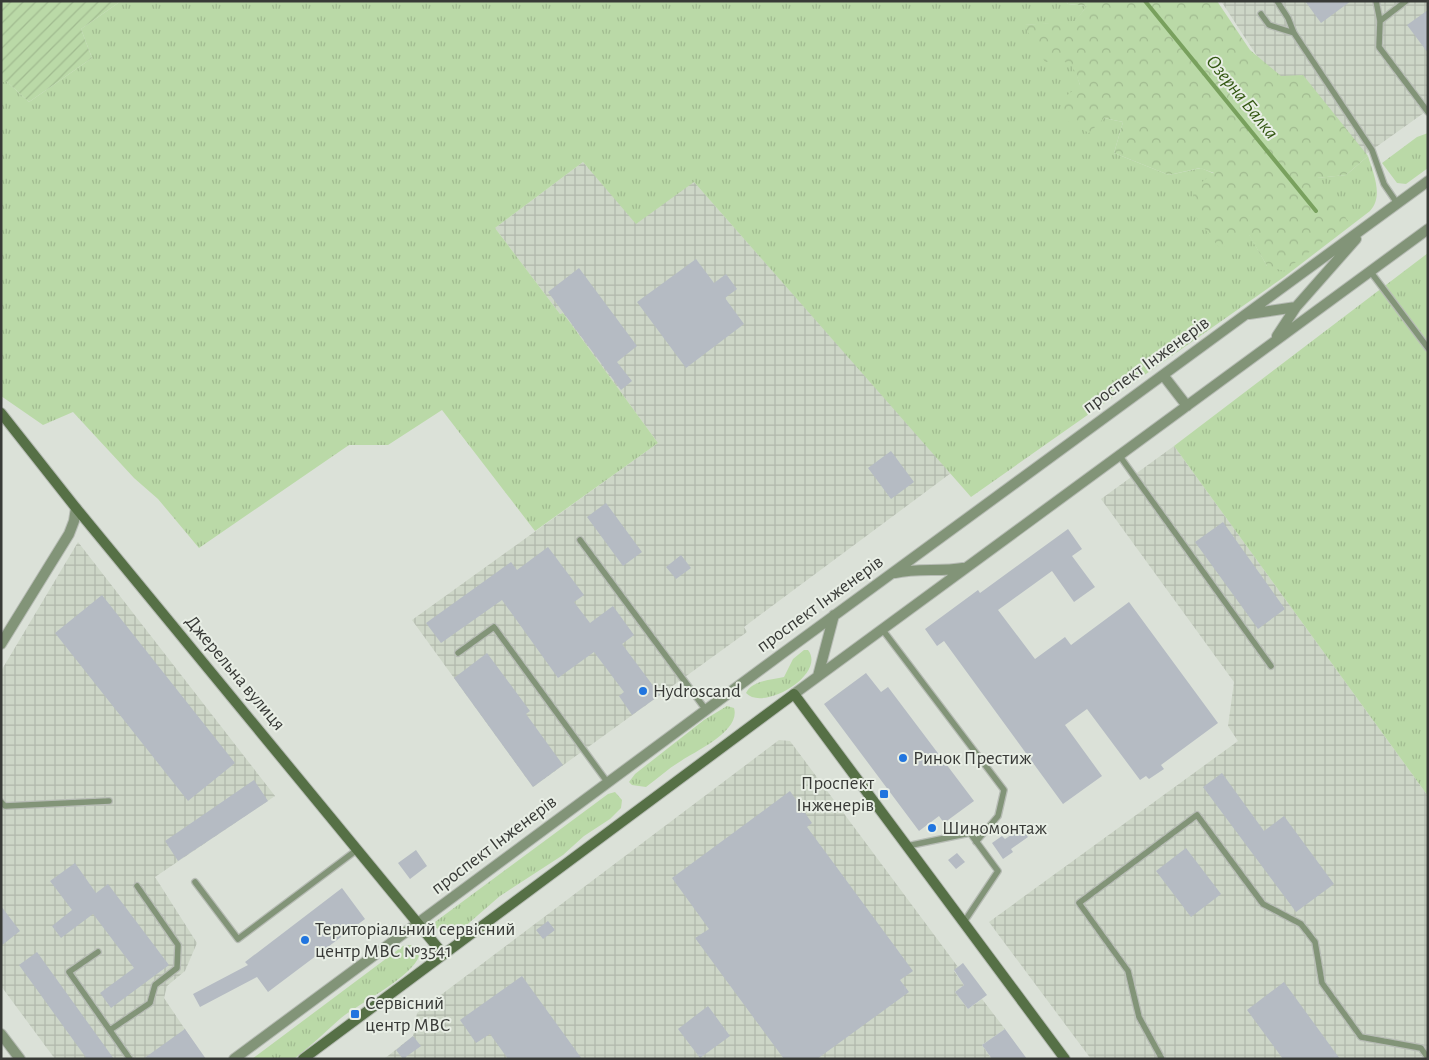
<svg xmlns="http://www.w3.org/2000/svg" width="1429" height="1060" font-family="'Alegreya Sans',sans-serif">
	<defs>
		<pattern id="industrial-grid" width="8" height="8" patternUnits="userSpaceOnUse" patternTransform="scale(1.25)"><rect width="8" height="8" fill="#cdd6c7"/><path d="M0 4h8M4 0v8" fill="none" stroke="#b1b8ac"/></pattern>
		<pattern id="grass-tufts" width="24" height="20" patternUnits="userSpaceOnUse" patternTransform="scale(1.25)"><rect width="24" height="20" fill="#bad9a7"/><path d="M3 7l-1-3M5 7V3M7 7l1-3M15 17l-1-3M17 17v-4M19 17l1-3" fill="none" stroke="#a1bb90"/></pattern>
		<pattern id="forest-crowns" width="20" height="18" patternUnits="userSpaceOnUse" patternTransform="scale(1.25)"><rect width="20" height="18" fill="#bad9a7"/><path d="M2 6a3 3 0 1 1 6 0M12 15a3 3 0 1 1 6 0" fill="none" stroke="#a1bb90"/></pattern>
		<pattern id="garden-furrows" width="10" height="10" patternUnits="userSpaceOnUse" patternTransform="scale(1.25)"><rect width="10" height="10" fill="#bad9a7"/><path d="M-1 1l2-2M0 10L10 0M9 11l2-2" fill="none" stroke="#a1bb90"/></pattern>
	</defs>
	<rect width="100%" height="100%" fill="#dbe1d8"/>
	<path fill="url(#industrial-grid)" d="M 1221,1 L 1428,1 L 1428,110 L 1341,172 L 1327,163 Z
		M 583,162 L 588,168 L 694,182 L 951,473 L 744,627 L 747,632 L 533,787 L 412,620 L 658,443 L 563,313 L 560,314 L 495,228 Z
		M 1174,446 L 1428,796 L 1428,1059 L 1091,1059 L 989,922 L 1238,741 L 1228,726 L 1234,682 L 1101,499 Z
		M 78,542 L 275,796 L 155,877 L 197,943 L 185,971 L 167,986 L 164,998 L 205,1059 L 55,1059 L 1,986 L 1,671 Z
		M 779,740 L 790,741 L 958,967 L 954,971 L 964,985 L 955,992 L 968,1009 L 982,999 L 1005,1029 L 982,1045 L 992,1059 L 384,1059 L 413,1036 L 417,1013 Z"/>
	<path fill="url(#grass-tufts)" d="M 121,1 L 1066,1 L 1068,4 L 1087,6 L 1075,22 L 1025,25 L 1074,66 L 1080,85 L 1104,118 L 1123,122 L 1114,153 L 1169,175 L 1201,168 L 1215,174 L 1267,266 L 1316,178 L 1346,175 L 1368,156 C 1373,173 1384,196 1370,211 L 1284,277 L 971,497 L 694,182 L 636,224 L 583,162 L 495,228 L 560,314 L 563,313 L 658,443 L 535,531 L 442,410 L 388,445 L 349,445 L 199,548 L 158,499 L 134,478 L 73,412 L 43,425 L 1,396 L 1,83 L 5,80 L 29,102 L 92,58 L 81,29 Z
		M 1428,133 L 1428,168 L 1406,184 L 1397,183 L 1382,163 L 1417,137 Z
		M 1428,253 L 1428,796 L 1174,446 Z
		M 804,650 L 808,650 C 827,674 763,712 746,693 C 752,680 772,680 784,677 L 793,659 Z
		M 727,706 L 734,708 C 741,731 696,751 681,761 C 669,768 658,778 646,787 L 632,785 L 629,782 L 635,774 L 704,720 Z
		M 615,792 L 622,800 L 621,808 L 610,819 L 584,836 L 563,855 L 500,896 L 462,929 L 448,932 L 433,927 L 435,922 L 608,794 Z
		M 411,945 L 419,956 C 413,976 360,1003 341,1018 C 325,1032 311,1046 294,1059 L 252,1059 L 403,946 Z"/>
	<path fill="url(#forest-crowns)" d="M 1066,1 L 1217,1 L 1250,50 L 1281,76 L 1303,75 L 1368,156 L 1346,175 L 1317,178 L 1348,221 L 1344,226 L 1284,271 L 1267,266 L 1249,235 L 1220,249 L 1194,214 L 1194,188 L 1214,173 L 1200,168 L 1169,175 L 1114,153 L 1123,122 L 1104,118 L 1089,133 L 1067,121 L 1061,100 L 1080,85 C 1072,61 1070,60 1045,62 L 1024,25 L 1075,21 L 1087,6 L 1068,4 Z"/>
	<path fill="url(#garden-furrows)" d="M 1,1 L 121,1 L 81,29 L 92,58 L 29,102 L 6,81 L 1,83 Z"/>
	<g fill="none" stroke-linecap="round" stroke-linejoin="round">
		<path stroke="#79a15e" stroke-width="4" d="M 1145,1 L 1316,211"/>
	</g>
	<path fill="#b5bbc3" d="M 1305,1 L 1351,1 L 1321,23 Z
		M 1428,10 L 1428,53 L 1407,25 Z
		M 696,259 L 714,283 L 726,274 L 737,289 L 725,298 L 744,324 L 686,368 L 637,302 Z
		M 579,268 L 637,346 L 617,362 L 632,381 L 621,390 L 548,292 Z
		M 891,451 L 914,482 L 891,499 L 868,468 Z
		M 606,503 L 642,552 L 623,566 L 587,517 Z
		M 1223,522 L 1285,609 L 1258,629 L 1195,542 Z
		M 1068,529 L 1082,549 L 1072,556 L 1095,587 L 1074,602 L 1052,571 L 998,610 L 1035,659 L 1065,637 L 1071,645 L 1129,602 L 1218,723 L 1161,765 L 1164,769 L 1149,779 L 1146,776 L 1140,780 L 1087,709 L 1065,725 L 1102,776 L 1063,804 L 944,641 L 937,646 L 925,629 L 978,590 L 980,593 Z
		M 548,547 L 584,595 L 574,602 L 590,623 L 613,606 L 634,635 L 622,644 L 660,695 L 632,715 L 619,696 L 624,692 L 594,652 L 558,678 L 502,600 L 441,643 L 426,623 L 511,562 L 517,570 Z
		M 681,555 L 691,568 L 676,579 L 666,567 Z
		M 102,595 L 235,763 L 188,801 L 55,633 Z
		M 487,653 L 530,711 L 526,714 L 563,765 L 533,787 L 454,678 Z
		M 866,673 L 881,692 L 888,687 L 974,801 L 944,823 L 939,816 L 919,831 L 824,704 Z
		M 1222,773 L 1264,831 L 1284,816 L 1334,884 L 1296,912 L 1203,787 Z
		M 254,780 L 268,801 L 178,861 L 165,841 Z
		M 790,791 L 812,823 L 807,827 L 913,971 L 900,980 L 909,992 L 817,1059 L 784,1059 L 695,938 L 709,929 L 672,878 Z
		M 1022,828 L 1028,837 L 1011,849 L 1013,852 L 1003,859 L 992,843 L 1002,836 L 1005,839 Z
		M 1186,848 L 1221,894 L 1191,917 L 1156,871 Z
		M 416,850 L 427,866 L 410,879 L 398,863 Z
		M 957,853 L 965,862 L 956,869 L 948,860 Z
		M 75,863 L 96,893 L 108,884 L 169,965 L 111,1008 L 100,993 L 134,968 L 93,914 L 61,938 L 52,926 L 72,910 L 50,881 Z
		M 342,888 L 365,919 L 268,992 L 257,977 L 200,1007 L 193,994 L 248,965 L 245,962 Z
		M 1,906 L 20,931 L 1,946 Z
		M 548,921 L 555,930 L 543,939 L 536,930 Z
		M 37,952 L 114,1059 L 87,1059 L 19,965 Z
		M 963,963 L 987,995 L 968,1009 L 955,992 L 964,985 L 954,970 Z
		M 522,976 L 582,1059 L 508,1059 L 490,1034 L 476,1043 L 460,1020 Z
		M 1284,982 L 1340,1059 L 1283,1059 L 1247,1010 Z
		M 708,1006 L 730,1036 L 700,1058 L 678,1029 Z
		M 185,1029 L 206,1059 L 143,1059 Z
		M 1005,1029 L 1027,1059 L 992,1059 L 982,1045 Z
		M 413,1036 L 421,1046 L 403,1059 L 396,1050 Z"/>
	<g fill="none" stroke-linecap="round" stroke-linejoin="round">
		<g stroke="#b7bcb5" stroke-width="8">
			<path id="lane" d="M 1376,1 L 1380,21 L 1379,47 L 1428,112
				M 1261,14 L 1269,25 L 1294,33 L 1288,18 L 1277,1
				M 1380,21 L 1406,1
				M 1294,33 L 1372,150 L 1384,184 L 1397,203
				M 1370,271 L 1428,348
				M 1119,455 L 1271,666
				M 580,540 L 706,710
				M 882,629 L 1004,790 L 998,816 L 976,842
				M 458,653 L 494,627 L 608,783
				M 1,802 L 5,806 L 109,801
				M 907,846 L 970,833 L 998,871 L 964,922
				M 195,882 L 238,939 L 358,849
				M 98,952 L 69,972 L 130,1059
				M 110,1030 L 150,1003 L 155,985 L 177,968 L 178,945 L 137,886
				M 1162,1059 L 1139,1017 L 1128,971 L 1079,903 L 1197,815 L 1263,904 L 1301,924 L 1315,942 L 1322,983 L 1361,1037 L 1421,1048 L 1428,1058"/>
		</g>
		<g stroke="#b7bcb5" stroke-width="12">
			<path id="street" d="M 1249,314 L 1296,307
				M 1277,336 L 1296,307 L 1356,239
				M 1163,375 L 1187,406
				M 895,573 C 918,568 940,572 963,568
				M 1,644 L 69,534 L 74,521 L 76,508
				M 818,676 L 834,615
				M 794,694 L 1428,229
				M 1,1034 L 20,1059
				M 234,1059 L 783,653 L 1428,181"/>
		</g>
		<g stroke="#b7bcb5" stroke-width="12">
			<path id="secondary" d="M 1,413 L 76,508 L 443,954
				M 303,1059 L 794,694 L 1065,1059"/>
		</g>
		<use href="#lane" stroke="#829478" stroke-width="5.5"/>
		<use href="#street" stroke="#829478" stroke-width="10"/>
		<use href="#secondary" stroke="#567046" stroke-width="10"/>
	</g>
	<g fill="#2175df" stroke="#e8eee5" stroke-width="2">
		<circle cx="643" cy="691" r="5"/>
		<circle cx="903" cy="758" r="5"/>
		<rect x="879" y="789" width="10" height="10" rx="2.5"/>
		<circle cx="932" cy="828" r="5"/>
		<circle cx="305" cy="940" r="5"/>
		<rect x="350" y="1009" width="10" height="10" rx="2.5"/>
	</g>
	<g text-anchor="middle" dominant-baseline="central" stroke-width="4" stroke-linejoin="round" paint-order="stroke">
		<g font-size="19" fill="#383a37" stroke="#e8eee5">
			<text transform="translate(1146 365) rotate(-36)">проспект Інженерів</text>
			<text transform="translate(820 604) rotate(-36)">проспект Інженерів</text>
			<text transform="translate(235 673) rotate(50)">Джерельна вулиця</text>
			<text transform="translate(494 845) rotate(-37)">проспект Інженерів</text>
		</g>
		<g font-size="19" fill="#383a37" stroke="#e8eee5" text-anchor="start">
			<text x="653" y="691">Hydroscand</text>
			<text x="913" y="758">Ринок Престиж</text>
			<text x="874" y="783" text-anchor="end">Проспект<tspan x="874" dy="22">Інженерів</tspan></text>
			<text x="942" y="828">Шиномонтаж</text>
			<text x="315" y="929">Територіальний сервісний<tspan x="315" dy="22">центр МВС №3541</tspan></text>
			<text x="365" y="1003">Сервісний<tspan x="365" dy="22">центр МВС</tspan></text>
		</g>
		<g font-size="20" font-style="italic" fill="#325711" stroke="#e8eee5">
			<text transform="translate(1242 97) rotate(51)">Озерна Балка</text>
		</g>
	</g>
	<rect width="1429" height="1060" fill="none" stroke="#383a37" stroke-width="5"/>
</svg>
